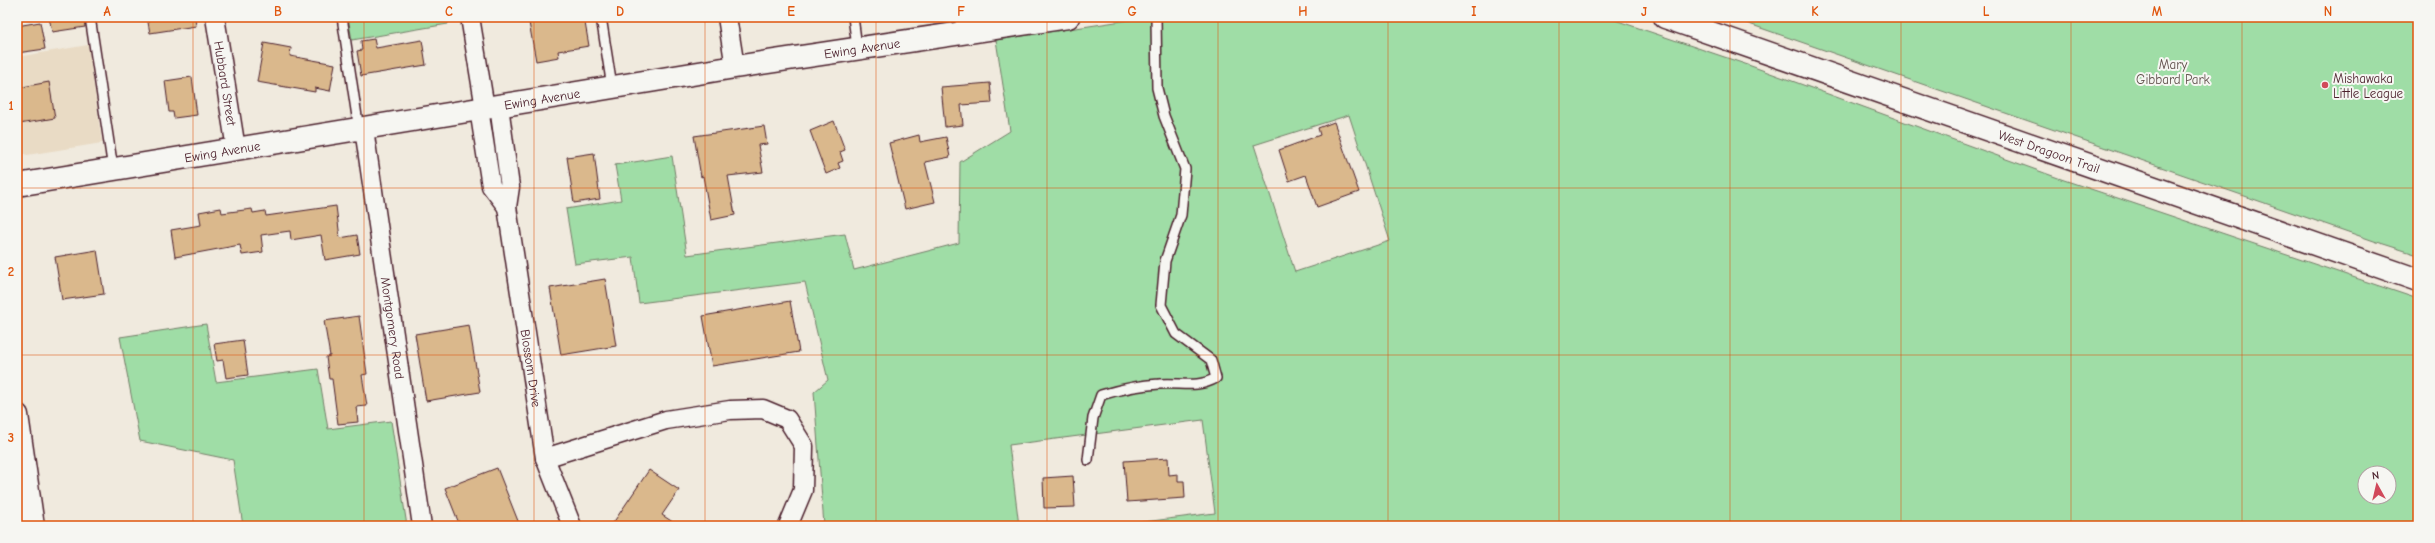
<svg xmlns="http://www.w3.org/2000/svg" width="2435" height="543" font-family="'Comic Neue',sans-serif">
	<rect width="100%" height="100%" fill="#f0eade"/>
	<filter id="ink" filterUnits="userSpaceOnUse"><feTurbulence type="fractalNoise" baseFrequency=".025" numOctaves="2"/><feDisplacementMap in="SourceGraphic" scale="8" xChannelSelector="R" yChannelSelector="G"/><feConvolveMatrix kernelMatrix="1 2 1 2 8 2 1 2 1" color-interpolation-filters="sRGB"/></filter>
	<g filter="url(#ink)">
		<path fill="#e9dbc5" d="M 88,45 L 102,143 L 27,155 L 17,151 L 17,57 Z"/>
		<path fill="#9fdda6" stroke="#747e68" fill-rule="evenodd" d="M 348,17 L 447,17 L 448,24 L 352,40 Z
			M 1149,17 L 1606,17 L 1751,66 L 2061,179 L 2418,299 L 2418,526 L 1112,526 L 1215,513 L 1203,420 L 1009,445 L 1019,526 L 824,526 L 814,392 L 828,380 L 805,282 L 639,303 L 633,257 L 575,264 L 566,209 L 621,200 L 615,165 L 672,156 L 687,255 L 845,234 L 854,270 L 959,243 L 960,162 L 1010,131 L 996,40 ZM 1349,115 L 1390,241 L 1295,272 L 1254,145 ZM 2365,473 L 2389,473 L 2389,497 L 2365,497 Z
			M 1729,17 L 2418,17 L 2418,255 L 2374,241 Z
			M 206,324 L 216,382 L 318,369 L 328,429 L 391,421 L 407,526 L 302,526 L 301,521 L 271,526 L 243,526 L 233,460 L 140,441 L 120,337 Z"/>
		<path fill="#dab88c" stroke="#4a1f2b" d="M 49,17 L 84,17 L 85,27 L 52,32 Z
			M 147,17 L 195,17 L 196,26 L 150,33 Z
			M 528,17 L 553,17 L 553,20 L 584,17 L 589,46 L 558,51 L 559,57 L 536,61 Z
			M 40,22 L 45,49 L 17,53 L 17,26 Z
			M 374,39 L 376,48 L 422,40 L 426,65 L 361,76 L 357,51 L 362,50 L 361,41 Z
			M 264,43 L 291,48 L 290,56 L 335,64 L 330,91 L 315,88 L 315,92 L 257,82 Z
			M 192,77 L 197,115 L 174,118 L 173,112 L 169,112 L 165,81 Z
			M 49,82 L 55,118 L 19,124 L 17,88 Z
			M 990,83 L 992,103 L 961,105 L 963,125 L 945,127 L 941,87 Z
			M 834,121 L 845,150 L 840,152 L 843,161 L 838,163 L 840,168 L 826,174 L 810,131 Z
			M 1334,122 L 1359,192 L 1317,207 L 1306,175 L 1289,181 L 1279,150 L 1320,135 L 1318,128 Z
			M 764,126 L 767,144 L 758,145 L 763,172 L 728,176 L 735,215 L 711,220 L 703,176 L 701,177 L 694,136 Z
			M 919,135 L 920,142 L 946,137 L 950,157 L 925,162 L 935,202 L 905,209 L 889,143 Z
			M 594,153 L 600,199 L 574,203 L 567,157 Z
			M 336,206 L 340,238 L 357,235 L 360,254 L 325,260 L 321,235 L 291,240 L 290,231 L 261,235 L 263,252 L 242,255 L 240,245 L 175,257 L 171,230 L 201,225 L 199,212 L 221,208 L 222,213 L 252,209 L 253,213 L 265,211 L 266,216 Z
			M 97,250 L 104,294 L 62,300 L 55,257 Z
			M 605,279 L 616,346 L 561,355 L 550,288 Z
			M 790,301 L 799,352 L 712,366 L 703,316 Z
			M 359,316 L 367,374 L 362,375 L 367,406 L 356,407 L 358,422 L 338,424 L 332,379 L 329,379 L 326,357 L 330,356 L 324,321 Z
			M 469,325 L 480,392 L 426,401 L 415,334 Z
			M 243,340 L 248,375 L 226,378 L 223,360 L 217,361 L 214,344 Z
			M 1168,458 L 1169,475 L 1178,474 L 1178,481 L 1184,481 L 1185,498 L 1127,502 L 1124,461 Z
			M 497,468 L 520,526 L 460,526 L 445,488 Z
			M 649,470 L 679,490 L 662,515 L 679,526 L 611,526 Z
			M 1073,476 L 1075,507 L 1044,508 L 1043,478 Z"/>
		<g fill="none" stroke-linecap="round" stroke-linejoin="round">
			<g stroke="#4a1f2b" stroke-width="12">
				<path id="lane" d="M 90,17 L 113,169
					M 342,17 L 359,130
					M 601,17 L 612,87
					M 853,17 L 857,47
					M 1088,460 L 1093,418 L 1101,395 C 1121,389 1139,385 1159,384 C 1179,382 1197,389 1216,378 L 1211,360 L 1176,334 L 1161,305 L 1165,261 L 1181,215 L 1185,169 L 1164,116 L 1157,88 L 1156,17"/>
			</g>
			<g stroke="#4a1f2b" stroke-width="21">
				<g id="street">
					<path id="s1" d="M 215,17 L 236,149"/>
					<path d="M 470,17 L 485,108"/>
					<path d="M 727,17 L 735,67"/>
					<path d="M 964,17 L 966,32"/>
					<path id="s2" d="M 499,106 L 510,187 L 507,207 L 545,458 L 572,526"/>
					<path d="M 479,109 L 491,186 L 507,207"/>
					<path id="s3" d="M 364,129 L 422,526"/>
					<path d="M 545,458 L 666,420 L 730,410 L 763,409 L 787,419 L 804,446 L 803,490 L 788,526"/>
				</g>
			</g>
			<g stroke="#4a1f2b" stroke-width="25">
				<g id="secondary">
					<path id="s4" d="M 1665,17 L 2418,280"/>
					<path id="s5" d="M 17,185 L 735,67 L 1068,17"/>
					<path d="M 17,415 L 33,526"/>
				</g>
			</g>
			<use href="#lane" stroke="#f6f6f2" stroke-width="9"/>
			<use href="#street" stroke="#f6f6f2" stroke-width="18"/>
			<use href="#secondary" stroke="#f6f6f2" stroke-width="22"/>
		</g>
	</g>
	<path fill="none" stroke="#e0560e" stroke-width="1" stroke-opacity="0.55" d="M 193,17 L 193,526M 364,17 L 364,526M 534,17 L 534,526M 705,17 L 705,526M 876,17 L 876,526M 1047,17 L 1047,526M 1218,17 L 1218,526M 1388,17 L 1388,526M 1559,17 L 1559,526M 1730,17 L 1730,526M 1901,17 L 1901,526M 2071,17 L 2071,526M 2242,17 L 2242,526M 17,188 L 2418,188M 17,355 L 2418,355"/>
	<circle fill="#d1495b" stroke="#f6f6f2" stroke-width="1.5" cx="2325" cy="85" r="4"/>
	<g text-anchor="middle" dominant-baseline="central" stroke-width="4" stroke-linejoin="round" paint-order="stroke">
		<g font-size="13" fill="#4a1f2b" stroke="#f6f6f2">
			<text stroke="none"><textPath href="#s5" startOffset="856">Ewing Avenue</textPath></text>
			<text stroke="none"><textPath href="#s1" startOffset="67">Hubbard Street</textPath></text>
			<text stroke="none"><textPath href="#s5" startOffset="532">Ewing Avenue</textPath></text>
			<text stroke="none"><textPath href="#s5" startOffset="208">Ewing Avenue</textPath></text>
			<text stroke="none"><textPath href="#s4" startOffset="407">West Dragoon Trail</textPath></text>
			<text stroke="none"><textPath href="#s3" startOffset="201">Montgomery Road</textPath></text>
			<text stroke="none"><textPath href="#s2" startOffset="265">Blossom Drive</textPath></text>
		</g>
		<g font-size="13" fill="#5f4e4a" stroke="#f6f6f2">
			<text x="2173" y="64">Mary<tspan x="2173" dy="15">Gibbard Park</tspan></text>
		</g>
		<g font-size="13" fill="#4a1f2b" stroke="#f6f6f2" text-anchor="start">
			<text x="2333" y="78">Mishawaka<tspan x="2333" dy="15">Little League</tspan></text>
		</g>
	</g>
	<rect width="2435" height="543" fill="none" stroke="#f6f6f2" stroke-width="44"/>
	<g transform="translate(2377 485) rotate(352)"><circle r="19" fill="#f6f6f2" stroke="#b1a0a2"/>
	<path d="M0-3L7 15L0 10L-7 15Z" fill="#d1495b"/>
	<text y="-6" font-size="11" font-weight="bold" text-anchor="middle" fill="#4a1f2b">N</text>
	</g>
	<rect x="22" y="22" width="2391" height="499" fill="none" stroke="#e0560e" stroke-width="1.5"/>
	<g font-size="13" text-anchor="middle" font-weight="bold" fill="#e0560e">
		<text x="107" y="16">A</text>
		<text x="278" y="16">B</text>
		<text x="449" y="16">C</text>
		<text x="620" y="16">D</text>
		<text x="791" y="16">E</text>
		<text x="961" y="16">F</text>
		<text x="1132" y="16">G</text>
		<text x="1303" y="16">H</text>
		<text x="1474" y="16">I</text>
		<text x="1644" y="16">J</text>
		<text x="1815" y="16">K</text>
		<text x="1986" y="16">L</text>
		<text x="2157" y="16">M</text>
		<text x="2328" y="16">N</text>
		<text x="11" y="110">1</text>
		<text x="11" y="276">2</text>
		<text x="11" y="442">3</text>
	</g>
</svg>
